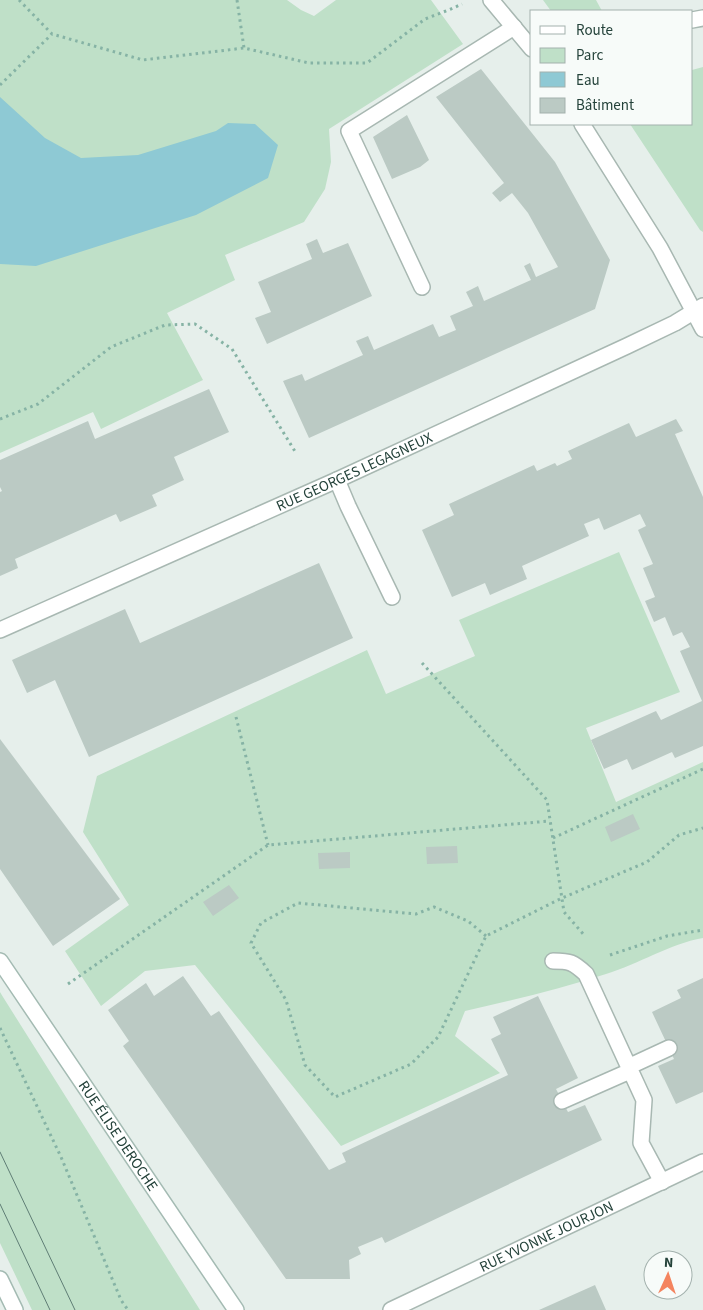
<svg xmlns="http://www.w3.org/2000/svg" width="703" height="1310" font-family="'Source Sans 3',sans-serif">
	<rect width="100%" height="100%" fill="#e6efeb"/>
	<path fill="#bfe0c8" d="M 0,0 L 287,0 L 301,10 L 314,16 L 336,0 L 431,0 L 463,44 L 329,129 L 331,162 L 325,189 L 304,222 L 225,255 L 235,280 L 167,313 L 203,380 L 101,429 L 93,412 L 0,453 Z
		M 543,0 L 596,0 L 602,11 L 551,11 Z
		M 703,67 L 703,232 L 700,230 L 630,124 L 692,124 L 692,70 Z
		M 619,552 L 680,692 L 586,728 L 616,802 L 703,762 L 703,938 C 669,944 639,964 606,974 C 560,989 513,1000 465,1011 L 455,1036 L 500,1073 L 341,1146 L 195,965 L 145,971 L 101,1006 L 65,951 L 129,905 L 83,832 L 97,776 L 367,650 L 386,694 L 475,656 L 459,620 Z
		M 0,992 L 3,997 L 200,1310 L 32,1310 L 0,1243 Z"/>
	<path fill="#8ec9d4" d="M 0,97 L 45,138 L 81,158 L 138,155 L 216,131 L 228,123 L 255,124 L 278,145 L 268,178 L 196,215 L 36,266 L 0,264 Z"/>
	<path fill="#bbcac4" d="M 481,69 L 555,162 L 610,260 L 595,309 L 309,438 L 283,381 L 302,374 L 305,381 L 363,355 L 356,341 L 368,336 L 374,350 L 433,324 L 439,337 L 456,330 L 450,316 L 473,306 L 466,292 L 478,286 L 484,301 L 531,280 L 524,266 L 530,263 L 536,277 L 558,267 L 528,213 L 512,193 L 500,202 L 492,193 L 504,183 L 436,97 Z
		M 407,115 L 429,160 L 420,167 L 392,179 L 373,137 Z
		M 317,239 L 323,253 L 348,243 L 372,296 L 267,344 L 255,318 L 271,312 L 258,282 L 312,259 L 306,244 Z
		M 209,389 L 229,432 L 174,457 L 184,480 L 152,495 L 157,506 L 120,522 L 116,514 L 15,559 L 18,568 L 0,576 L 0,492 L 2,491 L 0,487 L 0,460 L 88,421 L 95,439 Z
		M 676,419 L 683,431 L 675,434 L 703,497 L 703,746 L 675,758 L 672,752 L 632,770 L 627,759 L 604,769 L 591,740 L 656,711 L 661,720 L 702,701 L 680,651 L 690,647 L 682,632 L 673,636 L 665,617 L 654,622 L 645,601 L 655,597 L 643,568 L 653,564 L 638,530 L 646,526 L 640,514 L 604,530 L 599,518 L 584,524 L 589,536 L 522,566 L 527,579 L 490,595 L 485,583 L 452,597 L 422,530 L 454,515 L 449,504 L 534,465 L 537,471 L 555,463 L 557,466 L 572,459 L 568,451 L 629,423 L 636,437 Z
		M 319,563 L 353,638 L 89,757 L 55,680 L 27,693 L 12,660 L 125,609 L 140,643 Z
		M 0,739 L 120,899 L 53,946 L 0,869 Z
		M 633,814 L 640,829 L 611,842 L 605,827 Z
		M 457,846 L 458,863 L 427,864 L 426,847 Z
		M 350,852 L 350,868 L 319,869 L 318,853 Z
		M 229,885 L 239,898 L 213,916 L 203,902 Z
		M 183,976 L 211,1016 L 219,1011 L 329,1170 L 346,1162 L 342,1153 L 508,1075 L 491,1039 L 501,1034 L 493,1017 L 538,996 L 578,1078 L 556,1089 L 568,1112 L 585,1105 L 602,1140 L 385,1243 L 382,1237 L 358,1247 L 361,1254 L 349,1260 L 350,1279 L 286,1279 L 123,1046 L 129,1041 L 108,1010 L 146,983 L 154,996 Z
		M 703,978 L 703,1092 L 676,1104 L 658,1066 L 674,1059 L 652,1012 L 681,998 L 677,990 Z
		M 595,1285 L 606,1310 L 539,1310 Z"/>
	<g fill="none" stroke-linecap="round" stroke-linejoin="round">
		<g stroke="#a8b8b2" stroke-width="18">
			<path id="lane" d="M 692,20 L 703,18
				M 422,287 L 349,131 L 514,27
				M 337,480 L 348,506 L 392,597
				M 553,961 C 570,961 573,962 586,974 L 644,1100 L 641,1143 L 662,1182
				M 628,1067 L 669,1048
				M 562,1101 L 630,1071"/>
		</g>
		<g stroke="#a8b8b2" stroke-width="18">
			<g id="street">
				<path d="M 491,0 L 532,49"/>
				<path d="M 582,124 L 660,248 L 703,329"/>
				<path id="s1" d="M 0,630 L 337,480 L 627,346 L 675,323 L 703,306"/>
				<path id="s2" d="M 391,1310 L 703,1162"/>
			</g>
		</g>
		<g stroke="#a4bbb3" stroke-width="18">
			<g id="secondary">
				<path id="s3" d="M 0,961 L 236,1310"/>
				<path d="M 0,1279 L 15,1310"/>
			</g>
		</g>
		<path stroke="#86b3a5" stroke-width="3" stroke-dasharray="2.5 4" stroke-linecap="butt" d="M 19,0 L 52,34 L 143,60 L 244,48 L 309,63 L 367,63 L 425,19 L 451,9 L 462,4
			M 237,0 L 244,48
			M 0,85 L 52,34
			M 0,419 L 38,404 L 111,347 L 165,325 L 195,324 L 232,349 L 296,453
			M 422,663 L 547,800 L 564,912 L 585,936
			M 236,717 L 268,845
			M 553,838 L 703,769
			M 486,936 L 468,921 L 434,907 L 416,914 L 298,903 L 261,923 L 251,943 L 286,1000 L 305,1065 L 335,1097 L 411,1064 L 438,1037 L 486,936 L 562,898 L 647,862 L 679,835 L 703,828
			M 610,955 L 667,936 L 703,930
			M 68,984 L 268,845 L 550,821
			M 0,1028 L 61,1157 L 121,1300 L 128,1310"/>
		<use href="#lane" stroke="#fff" stroke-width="15"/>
		<use href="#street" stroke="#fff" stroke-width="15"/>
		<use href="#secondary" stroke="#fff" stroke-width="15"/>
		<path stroke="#5f7d75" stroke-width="1" d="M 0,1152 L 75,1310
			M 0,1204 L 50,1310"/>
	</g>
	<g text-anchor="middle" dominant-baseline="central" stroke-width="5" stroke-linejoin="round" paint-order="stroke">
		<g font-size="15" fill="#24423a" stroke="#f7fbf9">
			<text stroke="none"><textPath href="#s1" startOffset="388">RUE GEORGES LEGAGNEUX</textPath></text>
			<text stroke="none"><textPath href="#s3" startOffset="211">RUE ÉLISE DEROCHE</textPath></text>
			<text stroke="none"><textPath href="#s2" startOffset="172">RUE YVONNE JOURJON</textPath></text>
		</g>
	</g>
	<rect x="530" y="10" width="162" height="115" fill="#f7fbf9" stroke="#a3b1ad"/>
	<rect x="540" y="26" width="25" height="8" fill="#ffffff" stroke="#a3b1ad"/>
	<text x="576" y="35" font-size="15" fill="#24423a">Route</text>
	<rect x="540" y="48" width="25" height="15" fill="#bfe0c8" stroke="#a3b1ad"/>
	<text x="576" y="60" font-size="15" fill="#24423a">Parc</text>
	<rect x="540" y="72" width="25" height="15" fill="#8ec9d4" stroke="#a3b1ad"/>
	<text x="576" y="85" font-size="15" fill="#24423a">Eau</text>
	<rect x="540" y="98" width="25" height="15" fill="#bbcac4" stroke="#a3b1ad"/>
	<text x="576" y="110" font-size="15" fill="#24423a">Bâtiment</text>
	<g transform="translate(668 1275) rotate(3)"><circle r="24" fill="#f7fbf9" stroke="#a3b1ad"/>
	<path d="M0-4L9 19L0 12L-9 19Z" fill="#f4845f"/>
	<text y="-8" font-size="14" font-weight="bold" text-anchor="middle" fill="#24423a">N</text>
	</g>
</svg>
